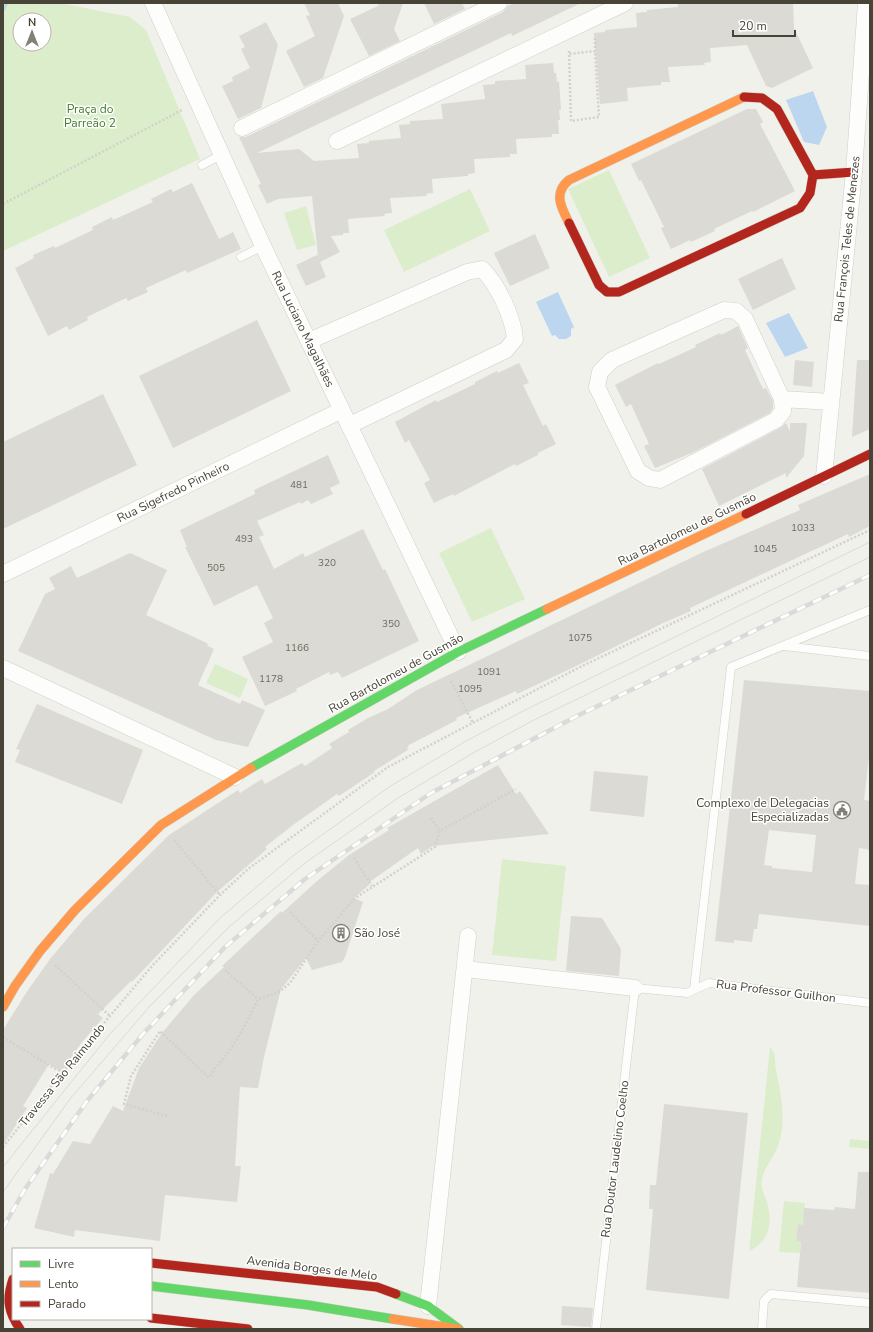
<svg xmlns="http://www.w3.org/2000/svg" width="873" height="1332" font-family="'Nunito Sans',sans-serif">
	<rect width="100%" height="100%" fill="#f1f1ec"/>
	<path fill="#dcedcc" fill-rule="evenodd" d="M 3,3 L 60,3 L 130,17 L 146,30 L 200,159 L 3,251 ZM 20,20 L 44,20 L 44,44 L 20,44 Z
		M 609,170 L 650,258 L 609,277 L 568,189 Z
		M 470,189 L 490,231 L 404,272 L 384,230 Z
		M 306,206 L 316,245 L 297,250 L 284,213 Z
		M 491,528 L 525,599 L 472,622 L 439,553 Z
		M 215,664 L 248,679 L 240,698 L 206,683 Z
		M 502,859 L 566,866 L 556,961 L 492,955 Z
		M 770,1047 C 777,1053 774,1062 776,1070 C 781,1095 787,1121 778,1146 C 774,1157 765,1166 762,1179 C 760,1187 764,1194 767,1202 C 773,1223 770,1241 749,1251 Z
		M 850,1139 L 870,1141 L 870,1149 L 849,1147 Z
		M 784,1201 L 805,1203 L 803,1225 L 798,1225 L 796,1241 L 801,1242 L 800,1253 L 779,1252 Z"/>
	<path fill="#bcd6f0" d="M 813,91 L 827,127 L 819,145 L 804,142 L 786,100 Z
		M 558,292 L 574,327 L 571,329 L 571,336 L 566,339 L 559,339 L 555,335 L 552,336 L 536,302 Z
		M 789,313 L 808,348 L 785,357 L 766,323 Z"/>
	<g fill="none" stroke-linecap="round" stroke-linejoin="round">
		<path stroke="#bcd6f0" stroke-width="6" d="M 3,8 L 5,3"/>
	</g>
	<path fill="#dbdad4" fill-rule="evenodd" d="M 304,3 L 338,3 L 344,16 L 323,78 L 304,87 L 286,51 L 315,36 L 306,16 L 310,15 Z
		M 379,3 L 403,3 L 394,29 L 400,41 L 369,56 L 350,19 L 378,6 Z
		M 424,3 L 462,3 L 465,9 L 434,24 Z
		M 514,3 L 581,3 L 512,36 L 511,33 L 257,153 L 299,149 L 314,161 L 359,158 L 357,144 L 369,143 L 369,141 L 401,138 L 399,125 L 410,124 L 410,121 L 443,119 L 441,104 L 485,99 L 483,85 L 495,84 L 495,81 L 526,79 L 525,65 L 553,63 L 554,73 L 556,73 L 557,82 L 559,81 L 561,110 L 559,110 L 560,120 L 558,120 L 559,134 L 552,134 L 552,137 L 516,139 L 517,154 L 510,154 L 510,157 L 474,159 L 475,173 L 468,174 L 468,176 L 432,179 L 433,193 L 426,194 L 427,196 L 390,198 L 392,213 L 384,214 L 385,216 L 348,219 L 349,233 L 343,233 L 343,235 L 331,236 L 340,252 L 320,262 L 326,277 L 306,286 L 296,265 L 317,255 L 318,257 L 312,196 L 278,199 L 267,204 L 258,185 L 261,184 L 239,137 L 246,137 L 503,12 L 508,6 Z
		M 678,3 L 793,3 L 794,28 L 813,68 L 772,88 L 766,86 L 747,45 L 710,48 L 711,62 L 704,63 L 705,65 L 668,67 L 670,82 L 661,82 L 661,85 L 627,88 L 628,101 L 600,104 L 594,33 L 605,32 L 605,30 L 637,27 L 636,13 L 647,12 L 647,10 L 678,7 Z
		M 266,22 L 278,45 L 261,108 L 238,119 L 222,86 L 233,81 L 232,77 L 250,68 L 241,49 L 245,47 L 239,36 Z
		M 747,109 L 756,109 L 763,122 L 760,124 L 795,191 L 753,212 L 752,211 L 714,229 L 715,231 L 691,242 L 690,240 L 671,249 L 661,228 L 664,227 L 641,180 L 639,181 L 631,164 Z
		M 192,183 L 219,239 L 233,232 L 241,249 L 187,273 L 186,270 L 146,288 L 148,292 L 128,301 L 126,298 L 87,317 L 88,320 L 69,330 L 67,326 L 48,336 L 15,268 L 34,258 L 33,255 L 54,246 L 55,248 L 93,230 L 92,227 L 112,217 L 113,220 L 153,202 L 151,199 L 171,189 L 173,192 Z
		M 535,234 L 550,268 L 510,286 L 494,253 Z
		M 782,258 L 796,289 L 753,310 L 738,279 Z
		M 257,320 L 291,391 L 173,448 L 139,376 Z
		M 738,326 L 748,348 L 745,350 L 763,389 L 766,388 L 773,401 L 773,408 L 770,413 L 694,452 L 655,468 L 644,446 L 649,444 L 631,404 L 626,407 L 615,385 L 658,363 L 659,364 L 696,347 L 695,345 L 720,333 L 721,335 Z
		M 795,360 L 814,362 L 812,387 L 793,385 Z
		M 857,360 L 870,360 L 870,429 L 852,437 Z
		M 519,363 L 529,383 L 523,385 L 543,426 L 546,424 L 556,444 L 538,453 L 538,455 L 516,466 L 515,464 L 454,496 L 453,494 L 434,503 L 424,483 L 430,480 L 409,440 L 405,443 L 395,422 L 436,400 L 437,402 L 475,384 L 475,382 L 497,371 L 498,373 Z
		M 103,394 L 137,465 L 3,529 L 3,442 Z
		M 786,423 L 790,431 L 790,423 L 807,423 L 804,456 L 786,478 L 786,473 L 719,506 L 702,469 L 780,428 Z
		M 328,455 L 340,483 L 330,488 L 333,494 L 311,504 L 308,500 L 301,504 L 300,502 L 257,521 L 264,535 L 259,537 L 274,569 L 303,553 L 305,557 L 363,529 L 383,570 L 385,569 L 419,641 L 342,678 L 338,672 L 330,675 L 329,672 L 296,689 L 297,691 L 265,706 L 242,657 L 273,642 L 264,623 L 273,618 L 257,585 L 214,606 L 185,547 L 187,547 L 180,530 L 255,494 L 254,490 Z
		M 870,474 L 870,526 L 849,537 L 848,534 L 690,608 L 691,611 L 663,623 L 570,669 L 517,694 L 516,691 L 456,718 L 457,720 L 409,745 L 407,748 L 408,750 L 374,771 L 375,772 L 339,796 L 337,794 L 293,825 L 265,847 L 267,849 L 217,892 L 132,982 L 131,981 L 98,1014 L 103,1018 L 82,1042 L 61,1072 L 49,1064 L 23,1106 L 27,1108 L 3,1145 L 3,1030 L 26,993 L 50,959 L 84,919 L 169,835 L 238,790 L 240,793 L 262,779 L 265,784 L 302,763 L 305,766 L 332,748 L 329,744 L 349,732 L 348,730 L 368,718 L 388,709 L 417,690 L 701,553 L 800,510 L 798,505 Z
		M 130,553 L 167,570 L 146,615 L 207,643 L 208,646 L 214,649 L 198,685 L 240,704 L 242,700 L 265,710 L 248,747 L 216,740 L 18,651 L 45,594 L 55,589 L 49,578 L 71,566 L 77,578 Z
		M 744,680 L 870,691 L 870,749 L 864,800 L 870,801 L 870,850 L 859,848 L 855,884 L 870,885 L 870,926 L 759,914 L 757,929 L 754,929 L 752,942 L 734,940 L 734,943 L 715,941 ZM 769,830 L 816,835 L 812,872 L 772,868 L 772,866 L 764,865 Z
		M 37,704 L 143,750 L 122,804 L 15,762 L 20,750 L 16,749 Z
		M 498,765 L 516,794 L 520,791 L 549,834 L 433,846 L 421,854 L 418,848 L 368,883 L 370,884 L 354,898 L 363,902 L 345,957 L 342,962 L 312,970 L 306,958 L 281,989 L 264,1057 L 258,1088 L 240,1087 L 235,1166 L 241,1166 L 237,1202 L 165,1195 L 160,1241 L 75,1230 L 74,1237 L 34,1228 L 50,1173 L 53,1174 L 73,1141 L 90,1144 L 113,1106 L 123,1111 L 139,1068 L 162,1033 L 194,995 L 224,967 L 222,966 L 281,911 L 282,913 L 317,881 L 349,855 L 389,830 L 387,828 Z
		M 594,771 L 648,776 L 644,817 L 590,811 Z
		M 571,916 L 602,918 L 621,949 L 619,976 L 566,971 Z
		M 664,1104 L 748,1113 L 729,1299 L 646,1290 L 653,1209 L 649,1209 L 650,1185 L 656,1185 Z
		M 858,1172 L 870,1172 L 870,1293 L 797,1287 L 801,1242 L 796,1241 L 798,1224 L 803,1225 L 804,1208 L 834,1210 L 835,1207 L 855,1209 Z
		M 562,1306 L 593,1308 L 591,1327 L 561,1325 Z"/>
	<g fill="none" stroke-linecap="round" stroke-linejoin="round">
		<g stroke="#cfcec9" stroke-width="9">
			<path id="lane" d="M 202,165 L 221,155
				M 241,257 L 263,246
				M 784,646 L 870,656
				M 694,989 L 731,667 L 870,610
				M 596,1329 L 635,988 L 687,993 L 709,983 L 870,1003
				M 762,1329 L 764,1301 L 771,1294 L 870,1303"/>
		</g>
		<g stroke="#cfcec9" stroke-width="17">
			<path id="street" d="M 153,3 L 263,246 L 458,652
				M 242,128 L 499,3
				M 337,141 L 625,3
				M 724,310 L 736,311 L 745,319 L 782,399 L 783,411 L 776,420 L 660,480 L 649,478 L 638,471 L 597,387 L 600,372 L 612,360 Z
				M 309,341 L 467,272 L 482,269 C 498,285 513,317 515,339 L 506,350 L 350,425
				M 782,399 L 831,402
				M 824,476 L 854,172 L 866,3
				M 3,574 L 342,410
				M 3,668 L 235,777
				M 465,969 L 635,988
				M 428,1306 L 468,936"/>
		</g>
		<g stroke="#d1cfc3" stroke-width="10">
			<path id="fast" d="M 251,768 L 458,652 L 547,609
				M 151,1286 L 308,1305 L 393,1319
				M 396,1294 L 428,1306 L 459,1329"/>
		</g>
		<g stroke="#d1cfc3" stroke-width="10">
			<path id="slow" d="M 569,223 C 561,207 553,193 569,180 L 744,97
				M 547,609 L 746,514
				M 3,1007 L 15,986 L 40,951 L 75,910 L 161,825 L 251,768
				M 393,1319 L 458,1329"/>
		</g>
		<g stroke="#d1cfc3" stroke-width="10">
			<path id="jam" d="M 744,97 L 762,98 L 777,109 L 813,175 L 854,172
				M 569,223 L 599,285 L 607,292 L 619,292 L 800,208 L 810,193 L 813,175
				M 746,514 L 870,454
				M 151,1263 L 377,1287 L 396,1294
				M 13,1279 C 6,1299 8,1312 20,1329
				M 151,1318 L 248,1329"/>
		</g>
		<path stroke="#d2d1ca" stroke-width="2.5" stroke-dasharray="2 2" stroke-linecap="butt" d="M 595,38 L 595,51
			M 569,51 L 571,121 L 599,117 L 595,51 L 569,54
			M 3,204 L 182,110
			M 451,681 L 473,723
			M 431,818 L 440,831
			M 174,840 L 220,895
			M 354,858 L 372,886
			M 290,912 L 318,941
			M 55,965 L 110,1016
			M 225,970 L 258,999
			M 3,1037 L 62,1073
			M 167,1116 L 124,1104 L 131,1076 L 160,1031 L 206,1075 L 209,1077 C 213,1074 213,1070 216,1067 C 235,1046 246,1024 258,999 L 279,992 L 290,983 L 318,941 L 355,898 L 435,847 L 440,831 L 516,789
			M 3,1147 L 62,1073 L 152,966 L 220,895 L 248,869 L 388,767 L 582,666 L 870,530"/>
		<use href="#lane" stroke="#fdfdfc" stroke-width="8"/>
		<use href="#street" stroke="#fdfdfc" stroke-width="16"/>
		<use href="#fast" stroke="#63d668" stroke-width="9"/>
		<use href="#slow" stroke="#ff974d" stroke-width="9"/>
		<use href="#jam" stroke="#b3261e" stroke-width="9"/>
		<path stroke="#dadad9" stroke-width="1" d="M 3,1167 L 109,1035 L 220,918 L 294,855 L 389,787 L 466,741 L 525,710 L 870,542
			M 3,1192 L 70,1099 L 150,1006 L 230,926 L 305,863 L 398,798 L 473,753 L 534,720 L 870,557"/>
		<g stroke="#dadad9" stroke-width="4.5">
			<path id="rail" d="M 3,1228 L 25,1189 L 87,1101 L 143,1034 L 225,947 L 305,879 L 431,793 L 577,716 L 870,575"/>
		</g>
		<use href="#rail" stroke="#fff" stroke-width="3" stroke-dasharray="9" stroke-linecap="butt"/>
	</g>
	<defs>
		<g id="civic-ring" transform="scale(0.9)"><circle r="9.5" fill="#fff" stroke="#838076" stroke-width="1.5"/><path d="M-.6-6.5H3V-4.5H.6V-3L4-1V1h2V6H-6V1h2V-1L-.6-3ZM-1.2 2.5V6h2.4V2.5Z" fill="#838076"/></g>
		<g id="building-ring" transform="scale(0.9)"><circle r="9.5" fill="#fff" stroke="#838076" stroke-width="1.5"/><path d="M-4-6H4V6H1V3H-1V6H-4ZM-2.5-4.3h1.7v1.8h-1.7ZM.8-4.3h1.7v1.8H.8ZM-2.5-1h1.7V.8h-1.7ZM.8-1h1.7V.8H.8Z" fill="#838076"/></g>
	</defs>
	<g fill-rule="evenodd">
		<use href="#civic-ring" x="842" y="810"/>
		<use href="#building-ring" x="341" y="933"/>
	</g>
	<g text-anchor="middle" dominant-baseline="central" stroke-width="3" stroke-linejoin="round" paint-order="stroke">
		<g font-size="10" fill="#6e6a5f">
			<text x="299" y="485">481</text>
			<text x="803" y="528">1033</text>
			<text x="244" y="539">493</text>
			<text x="765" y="549">1045</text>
			<text x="327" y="563">320</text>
			<text x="216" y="568">505</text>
			<text x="391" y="624">350</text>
			<text x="580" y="638">1075</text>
			<text x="297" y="648">1166</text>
			<text x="489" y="672">1091</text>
			<text x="271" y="679">1178</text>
			<text x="470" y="689">1095</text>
		</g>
		<g font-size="12" fill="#3f7b29" stroke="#fff">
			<text x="90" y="109">Praça do<tspan x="90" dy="14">Parreão 2</tspan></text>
		</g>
		<g font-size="12" fill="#484337" stroke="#fff">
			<text transform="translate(847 239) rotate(-84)">Rua François Teles de Menezes</text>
			<text transform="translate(303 329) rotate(64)">Rua Luciano Magalhães</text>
			<text transform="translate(173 492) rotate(-26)">Rua Sigefredo Pinheiro</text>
			<text transform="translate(687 529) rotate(-26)">Rua Bartolomeu de Gusmão</text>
			<text transform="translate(396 673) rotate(-29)">Rua Bartolomeu de Gusmão</text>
			<text transform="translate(776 991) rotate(7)">Rua Professor Guilhon</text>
			<text transform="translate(62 1075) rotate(-51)">Travessa São Raimundo</text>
			<text transform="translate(615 1159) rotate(-83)">Rua Doutor Laudelino Coelho</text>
			<text transform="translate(312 1268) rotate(7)">Avenida Borges de Melo</text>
		</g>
		<g font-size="12" fill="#484337" stroke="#fff" text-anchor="end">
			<text x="829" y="803">Complexo de Delegacias<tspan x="829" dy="14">Especializadas</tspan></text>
			<text x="354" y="933" text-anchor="start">São José</text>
		</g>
	</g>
	<rect width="873" height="1332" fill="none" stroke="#484337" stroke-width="8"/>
	<rect x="12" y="1248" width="140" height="72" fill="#ffffff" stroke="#b6b4af"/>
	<rect x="20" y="1261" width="20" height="6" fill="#63d668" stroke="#b6b4af"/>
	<text x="48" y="1268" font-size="12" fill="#484337">Livre</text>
	<rect x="20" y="1281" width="20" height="6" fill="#ff974d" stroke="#b6b4af"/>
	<text x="48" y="1288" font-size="12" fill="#484337">Lento</text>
	<rect x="20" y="1301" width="20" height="6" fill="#b3261e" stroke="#b6b4af"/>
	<text x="48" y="1308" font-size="12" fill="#484337">Parado</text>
	<g transform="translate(32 32)"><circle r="19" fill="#ffffff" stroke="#b6b4af"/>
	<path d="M0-3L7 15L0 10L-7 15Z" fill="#838076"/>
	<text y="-6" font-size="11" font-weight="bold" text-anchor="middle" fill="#484337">N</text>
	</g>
	<path d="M733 30v6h62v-6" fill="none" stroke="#484337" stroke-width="2"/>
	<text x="739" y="30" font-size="12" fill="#484337" stroke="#ffffff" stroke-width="3" paint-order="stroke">20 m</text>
</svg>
